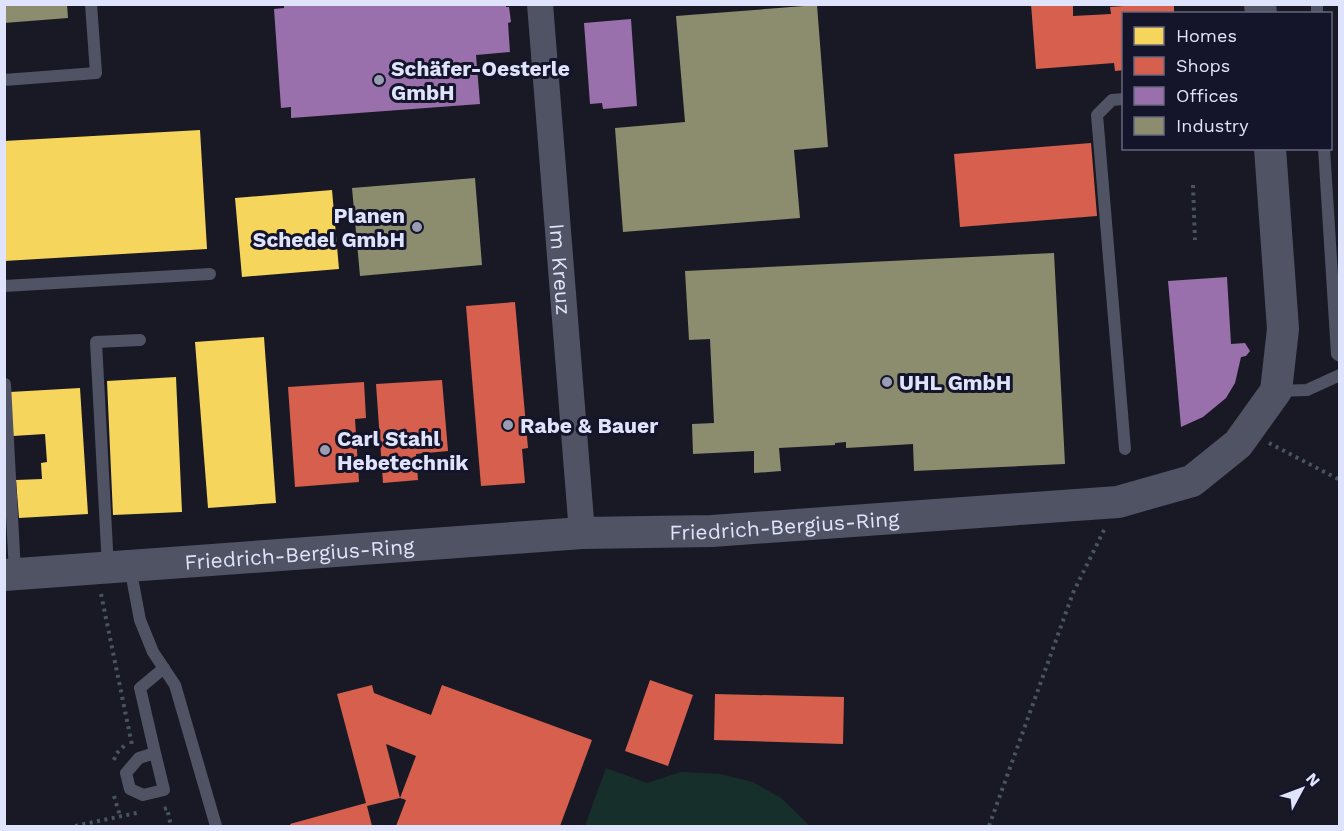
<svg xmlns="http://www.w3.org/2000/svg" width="1344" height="831" font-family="'Work Sans',sans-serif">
	<rect width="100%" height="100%" fill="#191925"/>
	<path fill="#172f2b" d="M 606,768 L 647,783 L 681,772 L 720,774 L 753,782 L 781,798 L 810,826 L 585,826 Z"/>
	<path fill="#f6d55c" d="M 200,130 L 207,249 L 4,261 L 4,141 Z
		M 332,190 L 339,269 L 242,277 L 235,198 Z
		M 264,337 L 276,503 L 208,508 L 195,342 Z
		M 176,377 L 182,512 L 113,515 L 107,381 Z
		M 80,388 L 88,514 L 19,518 L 16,480 L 42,479 L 41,463 L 47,462 L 45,434 L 13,436 L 10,392 Z"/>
	<path fill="#d6604d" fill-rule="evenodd" d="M 1031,4 L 1073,4 L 1073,16 L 1111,14 L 1110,7 L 1150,4 L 1174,4 L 1174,14 L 1124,14 L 1124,70 L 1115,71 L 1114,63 L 1036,69 Z
		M 1091,143 L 1097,216 L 960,227 L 954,154 Z
		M 515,302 L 528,448 L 522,449 L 525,483 L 481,486 L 466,306 Z
		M 442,380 L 448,451 L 416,454 L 418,480 L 383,483 L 376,384 Z
		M 364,382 L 366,418 L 355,419 L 359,482 L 295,487 L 288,387 Z
		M 650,680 L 693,695 L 668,766 L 625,751 Z
		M 372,685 L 374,693 L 431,715 L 442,685 L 592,740 L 560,826 L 396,826 L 406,800 L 400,798 L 367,806 L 372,826 L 291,826 L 290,824 L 366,803 L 337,694 ZM 386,744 L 416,756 L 400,798 Z
		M 715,694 L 844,697 L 843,744 L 714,740 Z"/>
	<path fill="#9970ab" d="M 284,4 L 506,4 L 506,7 L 509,7 L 511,22 L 508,23 L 510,52 L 476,55 L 480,104 L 291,118 L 291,107 L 281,108 L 274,9 L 284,8 Z
		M 631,19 L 637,106 L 603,109 L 602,103 L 590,104 L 584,23 Z
		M 1227,277 L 1231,344 L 1245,343 L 1250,351 L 1246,356 L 1241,357 L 1235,383 L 1226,398 L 1203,417 L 1181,427 L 1168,281 Z"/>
	<path fill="#8c8c6e" d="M 4,4 L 67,4 L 68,18 L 4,23 Z
		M 817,5 L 828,147 L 794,150 L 800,218 L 623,232 L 615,128 L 685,122 L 676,16 Z
		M 475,178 L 482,265 L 360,276 L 352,188 Z
		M 1054,253 L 1065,464 L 914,471 L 913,444 L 846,448 L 846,442 L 835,443 L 835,445 L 779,448 L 781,471 L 754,473 L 754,451 L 693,454 L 692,424 L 714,423 L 710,339 L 689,340 L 685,271 Z"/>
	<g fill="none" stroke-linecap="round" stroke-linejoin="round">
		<path stroke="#47555c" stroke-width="4" stroke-dasharray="3 4.5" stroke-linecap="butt" d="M 1193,185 L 1195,240
			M 1269,443 L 1340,480
			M 101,594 L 132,745
			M 114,760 L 116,754 L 125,745
			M 114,796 L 120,816
			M 164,809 L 167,808 L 171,826
			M 75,826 L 141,812
			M 989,826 L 1073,593 L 1105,528"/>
		<path stroke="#4f5364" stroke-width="12" d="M 1317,4 L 1317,14
			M 4,80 L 96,73 L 91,4
			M 1124,99 L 1112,100 L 1097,115 L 1125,449
			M 1324,148 L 1337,354 L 1340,356
			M 4,286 L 210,274
			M 5,384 L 15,573
			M 1277,391 L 1307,390 L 1340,375
			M 130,567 L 140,620 L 153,652 L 175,685 L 216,826
			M 108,568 L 96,342 L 140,340
			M 155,753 L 164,790 L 143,795 L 130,789 L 126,773 L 139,758 L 155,753 L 140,688 L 164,668"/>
		<path stroke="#4f5364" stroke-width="26" id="s1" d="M 540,4 L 582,533"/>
		<g stroke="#4f5364" stroke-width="32">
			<path d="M 1260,4 L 1261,14"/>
			<path id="s2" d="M 4,575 L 582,533 L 712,531 L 1118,502 L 1192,481 L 1238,444 L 1276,391 L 1283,329 L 1270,148"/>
		</g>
	</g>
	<g fill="#9a9cb1" stroke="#14152a" stroke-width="2">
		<circle cx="379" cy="80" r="6"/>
		<circle cx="417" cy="227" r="6"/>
		<circle cx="887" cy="382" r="6"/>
		<circle cx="508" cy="425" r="6"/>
		<circle cx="325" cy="450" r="6"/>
	</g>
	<g text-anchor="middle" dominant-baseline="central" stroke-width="6" stroke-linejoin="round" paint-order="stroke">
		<g font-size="21" font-weight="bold" fill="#e0e3fc" stroke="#14152a" text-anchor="start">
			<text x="391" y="68">Schäfer-Oesterle<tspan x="391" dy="24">GmbH</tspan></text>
			<text x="405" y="215" text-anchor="end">Planen<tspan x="405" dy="24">Schedel GmbH</tspan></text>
			<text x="899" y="382">UHL GmbH</text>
			<text x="520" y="425">Rabe &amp; Bauer</text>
			<text x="337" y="438">Carl Stahl<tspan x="337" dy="24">Hebetechnik</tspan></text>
		</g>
		<g font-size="21" fill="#e0e3fc" stroke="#14152a">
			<text stroke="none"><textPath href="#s1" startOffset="266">Im Kreuz</textPath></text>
			<text stroke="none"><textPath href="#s2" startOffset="782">Friedrich-Bergius-Ring</textPath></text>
			<text stroke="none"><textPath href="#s2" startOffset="296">Friedrich-Bergius-Ring</textPath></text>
		</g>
	</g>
	<rect width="1344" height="831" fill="none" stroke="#e0e3fc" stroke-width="12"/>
	<rect x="1122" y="12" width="210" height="138" fill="#14152a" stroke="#66677e" stroke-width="1.5"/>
	<rect x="1134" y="27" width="30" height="18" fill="#f6d55c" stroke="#66677e" stroke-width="1.5"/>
	<text x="1176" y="42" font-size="18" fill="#e0e3fc">Homes</text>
	<rect x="1134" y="57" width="30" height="18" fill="#d6604d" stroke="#66677e" stroke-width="1.5"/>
	<text x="1176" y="72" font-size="18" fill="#e0e3fc">Shops</text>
	<rect x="1134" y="87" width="30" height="18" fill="#9970ab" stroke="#66677e" stroke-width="1.5"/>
	<text x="1176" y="102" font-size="18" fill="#e0e3fc">Offices</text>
	<rect x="1134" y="117" width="30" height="18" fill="#8c8c6e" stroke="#66677e" stroke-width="1.5"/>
	<text x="1176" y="132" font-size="18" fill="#e0e3fc">Industry</text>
	<g transform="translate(1302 789) rotate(49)" stroke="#14152a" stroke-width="4.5" paint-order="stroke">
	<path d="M0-4.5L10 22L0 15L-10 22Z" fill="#e0e3fc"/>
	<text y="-9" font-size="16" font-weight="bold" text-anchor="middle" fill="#e0e3fc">N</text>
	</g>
</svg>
